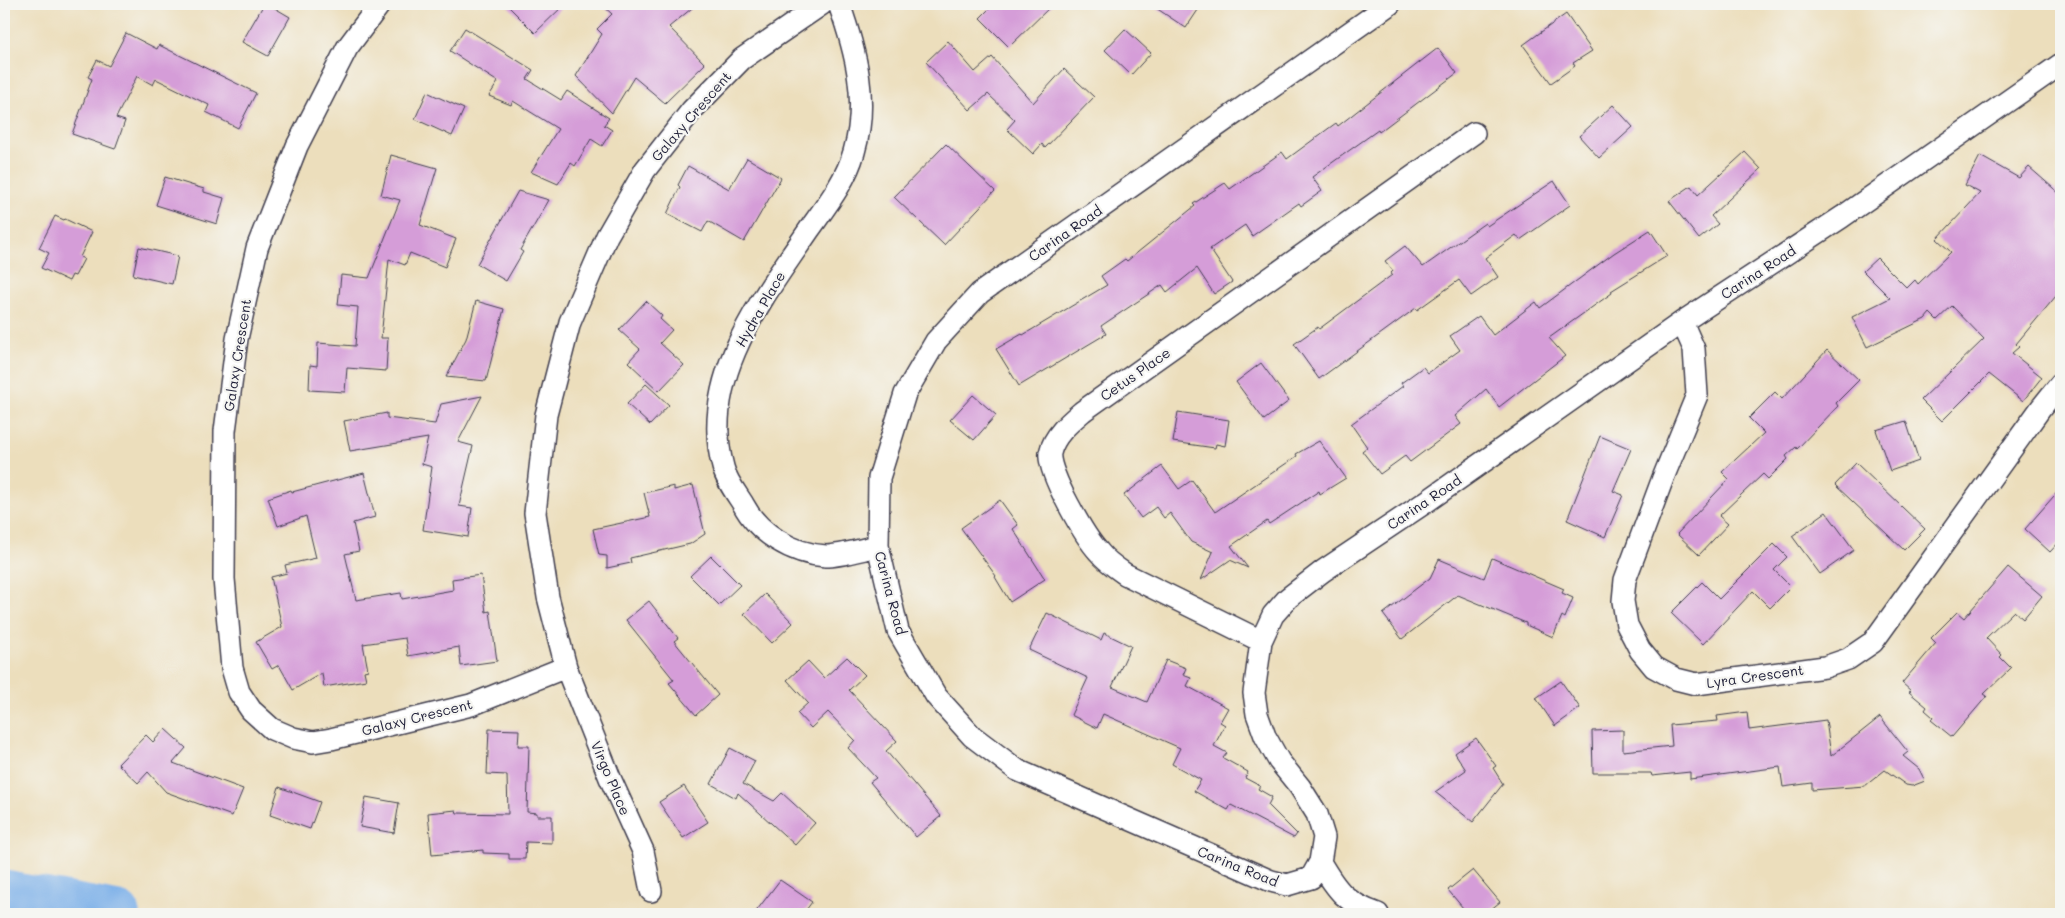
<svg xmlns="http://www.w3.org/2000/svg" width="2065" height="918" font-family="Mali,sans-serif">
	<rect width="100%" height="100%" fill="#f6f6f2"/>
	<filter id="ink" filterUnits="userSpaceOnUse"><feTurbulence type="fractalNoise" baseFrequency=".02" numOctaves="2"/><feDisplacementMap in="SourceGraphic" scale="10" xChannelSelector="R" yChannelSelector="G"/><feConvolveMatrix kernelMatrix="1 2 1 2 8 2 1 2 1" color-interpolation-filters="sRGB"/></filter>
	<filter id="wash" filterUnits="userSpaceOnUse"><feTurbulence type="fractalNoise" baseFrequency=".0096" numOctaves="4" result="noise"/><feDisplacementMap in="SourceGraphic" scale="20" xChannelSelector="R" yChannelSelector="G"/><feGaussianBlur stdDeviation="1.12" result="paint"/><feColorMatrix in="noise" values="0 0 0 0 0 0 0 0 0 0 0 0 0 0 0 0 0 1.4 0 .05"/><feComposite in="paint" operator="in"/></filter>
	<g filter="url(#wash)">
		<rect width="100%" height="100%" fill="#ecdebc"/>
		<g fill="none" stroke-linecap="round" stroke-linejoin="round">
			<path stroke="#7aafe8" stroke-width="45" d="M 4,893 L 118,914"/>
		</g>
		<g id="blocks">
			<path fill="#d59dd8" d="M 264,4 L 268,4 L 290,17 L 268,56 L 242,42 Z
				M 506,4 L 565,4 L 535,33 Z
				M 601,4 L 697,4 L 669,27 L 705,64 L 665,103 L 634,77 L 612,113 L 576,76 L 602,34 L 597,29 L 612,14 Z
				M 994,4 L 1053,4 L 1009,47 L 980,18 Z
				M 1150,4 L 1202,4 L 1186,28 Z
				M 1566,14 L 1592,51 L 1573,63 L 1575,66 L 1551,83 L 1523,45 Z
				M 465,28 L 533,70 L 527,79 L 561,100 L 567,91 L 609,118 L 604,125 L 612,130 L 602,146 L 591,139 L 575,166 L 571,163 L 558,184 L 531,172 L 558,129 L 513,101 L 511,105 L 489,96 L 498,82 L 450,51 Z
				M 1125,29 L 1151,53 L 1131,75 L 1105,50 Z
				M 126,33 L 157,49 L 159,45 L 256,93 L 238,128 L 206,112 L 209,105 L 156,79 L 153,85 L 137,76 L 116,118 L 125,121 L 115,149 L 72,134 L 92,79 L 88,77 L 97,60 L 109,66 Z
				M 948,41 L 975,72 L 992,57 L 1033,103 L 1064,69 L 1094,97 L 1045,148 L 1042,144 L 1033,154 L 1007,129 L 1015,120 L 988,94 L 970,110 L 926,62 Z
				M 1438,48 L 1457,73 L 1379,132 L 1378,130 L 1312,177 L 1322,191 L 1301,206 L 1299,203 L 1252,236 L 1245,225 L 1210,249 L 1232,282 L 1214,294 L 1197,268 L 1167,292 L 1162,285 L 1101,326 L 1106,334 L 1019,386 L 996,349 L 1022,334 L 1023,335 L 1107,285 L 1101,276 L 1125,259 L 1127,261 L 1195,206 L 1193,204 L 1225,183 L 1230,189 L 1282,152 L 1287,159 L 1336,123 L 1338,126 Z
				M 427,92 L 464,109 L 452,136 L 415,119 Z
				M 1613,105 L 1633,127 L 1599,158 L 1579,136 Z
				M 946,144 L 995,191 L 944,245 L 894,197 Z
				M 1745,152 L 1761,169 L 1711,216 L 1718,224 L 1699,239 L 1669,201 L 1691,186 L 1698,195 Z
				M 391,155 L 437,168 L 420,225 L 456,239 L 445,267 L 410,253 L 405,265 L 389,259 L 381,338 L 388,338 L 386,371 L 347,368 L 345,392 L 309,390 L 310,365 L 317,366 L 318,343 L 355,346 L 358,307 L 338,305 L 341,275 L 369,278 L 400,200 L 381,195 Z
				M 1980,156 L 2019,178 L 2029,167 L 2061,195 L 2061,290 L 2016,344 L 2019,347 L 2012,353 L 2042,377 L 2023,401 L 1989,374 L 1942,421 L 1921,400 L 1984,339 L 1952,306 L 1937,320 L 1930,313 L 1925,319 L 1867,347 L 1852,317 L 1890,298 L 1863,271 L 1877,258 L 1907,288 L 1915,280 L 1918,284 L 1951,252 L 1937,239 L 1980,193 L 1965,185 Z
				M 747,158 L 781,178 L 744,242 L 708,221 L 702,232 L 667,214 L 680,187 L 678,185 L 688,166 L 729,189 Z
				M 165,177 L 204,189 L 204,192 L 224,198 L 217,224 L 156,205 Z
				M 1554,181 L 1570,205 L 1520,240 L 1516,235 L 1485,258 L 1498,277 L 1471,296 L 1459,280 L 1417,310 L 1416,308 L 1319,379 L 1294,344 L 1318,327 L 1319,329 L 1392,275 L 1391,273 L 1393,271 L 1385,261 L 1405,246 L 1423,267 L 1485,223 L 1487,226 Z
				M 518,191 L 549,200 L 520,250 L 523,252 L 506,281 L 477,264 Z
				M 55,216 L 64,220 L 65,219 L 92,232 L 80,257 L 84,259 L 75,276 L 72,275 L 69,281 L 41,268 L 49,253 L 39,248 Z
				M 1650,230 L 1667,256 L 1611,291 L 1612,293 L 1549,338 L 1565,356 L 1499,407 L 1486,389 L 1455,416 L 1461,424 L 1410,462 L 1405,456 L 1380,474 L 1362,451 L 1367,447 L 1351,424 L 1403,386 L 1401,383 L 1423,367 L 1428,373 L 1460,350 L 1450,336 L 1479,316 L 1493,335 L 1536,302 L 1540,308 L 1614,253 Z
				M 139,247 L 178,256 L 172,284 L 133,275 Z
				M 476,301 L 504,309 L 486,381 L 446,377 L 466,339 Z
				M 646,301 L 662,316 L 660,319 L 672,330 L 660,343 L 684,365 L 659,391 L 628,362 L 640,349 L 619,330 Z
				M 1827,350 L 1859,380 L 1836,403 L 1838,406 L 1797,449 L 1796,447 L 1786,456 L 1788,459 L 1768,479 L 1763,474 L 1719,516 L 1728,524 L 1699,555 L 1677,534 L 1729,479 L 1722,472 L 1764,433 L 1749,418 L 1775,392 L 1782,399 Z
				M 1261,363 L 1289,401 L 1264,420 L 1236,382 Z
				M 646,384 L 669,405 L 650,425 L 627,404 Z
				M 973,395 L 996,415 L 974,440 L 950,420 Z
				M 482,396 L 458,442 L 473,446 L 459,506 L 472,508 L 468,537 L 423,530 L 432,467 L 422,464 L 428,438 L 350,451 L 344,421 L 387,413 L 387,418 L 435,424 L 441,404 Z
				M 1178,412 L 1229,420 L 1225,446 L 1216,444 L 1215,448 L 1173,442 Z
				M 1906,421 L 1919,461 L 1890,471 L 1876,430 Z
				M 1600,436 L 1631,449 L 1613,491 L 1623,495 L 1605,537 L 1567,520 Z
				M 1319,441 L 1346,478 L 1320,494 L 1319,491 L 1269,524 L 1267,521 L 1231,546 L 1248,568 L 1230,560 L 1201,580 L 1213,552 L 1191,542 L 1170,513 L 1164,518 L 1156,507 L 1141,518 L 1124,495 L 1162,466 L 1179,489 L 1192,480 L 1215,512 L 1297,456 L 1296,454 Z
				M 1856,463 L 1925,529 L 1904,550 L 1835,485 Z
				M 364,473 L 375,517 L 353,523 L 359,551 L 345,554 L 356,600 L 401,593 L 402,599 L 453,590 L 452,579 L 481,575 L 486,612 L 490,611 L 497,661 L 461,666 L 459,647 L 408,656 L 405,638 L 363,644 L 368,670 L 364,671 L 366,680 L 324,687 L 322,673 L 293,690 L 279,665 L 272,669 L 256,642 L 282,627 L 271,577 L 287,573 L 285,565 L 316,558 L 306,516 L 278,526 L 268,498 L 291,490 L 292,492 Z
				M 693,485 L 705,534 L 690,544 L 630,558 L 631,563 L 607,568 L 607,556 L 599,555 L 593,529 L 650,517 L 644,493 L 674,486 L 674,490 Z
				M 2061,488 L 2061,540 L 2050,552 L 2025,529 Z
				M 1000,500 L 1018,525 L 1013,529 L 1045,579 L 1010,602 L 995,577 L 996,576 L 961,528 Z
				M 1826,512 L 1854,550 L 1820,574 L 1792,536 Z
				M 1774,544 L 1787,557 L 1774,570 L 1791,587 L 1770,608 L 1753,591 L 1703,644 L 1671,613 L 1702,582 L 1719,599 Z
				M 711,556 L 740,585 L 719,605 L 690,576 Z
				M 1492,558 L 1564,589 L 1562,593 L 1573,598 L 1565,618 L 1562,616 L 1553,637 L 1526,625 L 1526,623 L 1458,595 L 1402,639 L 1383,614 L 1430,578 L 1439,559 L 1484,578 Z
				M 2008,567 L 2042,596 L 2023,619 L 2014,611 L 1986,638 L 2002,655 L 2000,657 L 2011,668 L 1984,694 L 1987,696 L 1952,737 L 1931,720 L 1933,717 L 1925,710 L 1927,707 L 1909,692 L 1911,691 L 1902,683 L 1936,643 L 1931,638 L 1957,612 L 1964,618 Z
				M 765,594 L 793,623 L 772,643 L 744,614 Z
				M 649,601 L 678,638 L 674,641 L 718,695 L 696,715 L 669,683 L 674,680 L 626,620 Z
				M 1047,613 L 1101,640 L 1104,633 L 1131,646 L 1112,687 L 1147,702 L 1166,660 L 1186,668 L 1183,675 L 1191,678 L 1187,686 L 1228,708 L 1220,722 L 1225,725 L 1214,746 L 1227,753 L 1223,758 L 1248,772 L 1245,778 L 1260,786 L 1258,789 L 1272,797 L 1268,805 L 1297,834 L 1294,838 L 1231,805 L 1228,810 L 1194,791 L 1201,780 L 1172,764 L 1180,748 L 1103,714 L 1097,728 L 1071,715 L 1088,678 L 1029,650 Z
				M 847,657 L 865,675 L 849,690 L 897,741 L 886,751 L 941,816 L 916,837 L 870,782 L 876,778 L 848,748 L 855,740 L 828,712 L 811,728 L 797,713 L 808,703 L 787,680 L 808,661 L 824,678 Z
				M 1561,681 L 1580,708 L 1555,726 L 1536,698 Z
				M 1747,712 L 1749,730 L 1826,720 L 1831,756 L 1880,717 L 1908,752 L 1903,756 L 1919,769 L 1925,781 L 1912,786 L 1906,785 L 1885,770 L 1865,786 L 1812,790 L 1812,783 L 1783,787 L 1780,767 L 1690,779 L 1690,772 L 1652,776 L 1651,773 L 1593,773 L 1592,731 L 1623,730 L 1623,751 L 1672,746 L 1670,725 L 1718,721 L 1717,716 Z
				M 165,729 L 186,748 L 173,763 L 243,789 L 232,816 L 166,792 L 148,772 L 138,783 L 118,764 L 146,735 L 153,742 Z
				M 489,729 L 519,730 L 518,746 L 529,746 L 527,812 L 537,813 L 537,816 L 552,816 L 552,843 L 526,842 L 525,859 L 509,859 L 509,854 L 483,853 L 483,850 L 432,855 L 428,813 L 456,810 L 457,813 L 508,814 L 507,775 L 487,774 Z
				M 1476,738 L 1496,766 L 1493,768 L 1503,784 L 1473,822 L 1435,792 L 1466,770 L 1455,753 Z
				M 730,748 L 755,761 L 743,784 L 774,801 L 782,793 L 815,823 L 795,845 L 738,793 L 736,798 L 711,784 Z
				M 684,786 L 708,822 L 683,838 L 659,802 Z
				M 279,787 L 320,802 L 310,829 L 270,815 Z
				M 366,797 L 399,803 L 394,833 L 360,827 Z
				M 1473,870 L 1500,902 L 1485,914 L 1468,914 L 1448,890 Z
				M 780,880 L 812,902 L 803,914 L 754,914 Z"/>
		</g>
	</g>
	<g filter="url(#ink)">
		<use href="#blocks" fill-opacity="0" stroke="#403e4e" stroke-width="1"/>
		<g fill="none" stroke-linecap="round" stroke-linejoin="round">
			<g stroke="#403e4e" stroke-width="24">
				<path id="minor" d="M 380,4 L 347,48 L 297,146 L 257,248 L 237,339 L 225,431 L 224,579 L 232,668 L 239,692 L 251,710 L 272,729 L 293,738 L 313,742 L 331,739 L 471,705 L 566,667 L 548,597 L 535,513 L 546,415 L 570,322 L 607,236 L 645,170 L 692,110 L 742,59 L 822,4
					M 839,4 C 856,52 869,101 854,152 C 846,181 826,206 809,230 C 762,299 699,379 723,467 C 726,480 736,493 743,504 C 758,533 792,554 826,556 C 840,556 863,549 878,546
					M 1390,4 L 980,293 L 936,341 L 905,394 L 879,478 L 878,546 L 898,631 L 936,696 L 972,736 L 1017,770 L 1271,881 L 1287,885 L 1311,878 L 1320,862 L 1324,837 L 1317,814 L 1300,787 L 1279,761 L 1265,736 L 1257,714 L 1254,693 L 1261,641 L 1273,615 L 1288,598 L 1323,571 L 1426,502 L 1682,322 L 1842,217 L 2061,64
					M 1682,322 L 1694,349 L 1697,395 L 1663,478 L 1625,580 L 1623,601 L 1627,625 L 1640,650 L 1654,667 L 1676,679 L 1696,684 L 1825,667 L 1848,659 L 1873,642 L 2041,408 L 2061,383
					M 1261,641 L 1125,574 C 1115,567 1106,561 1099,552 C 1085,537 1047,472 1050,453 C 1054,435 1070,422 1083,411 L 1474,133
					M 566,667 L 610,778 L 643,851 L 651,891
					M 1320,862 C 1337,891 1346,903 1378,914"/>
			</g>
			<use href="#minor" stroke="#fff" stroke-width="21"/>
		</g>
	</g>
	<g text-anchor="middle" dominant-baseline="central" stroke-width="4.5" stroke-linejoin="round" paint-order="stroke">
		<g font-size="14" fill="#22223b" stroke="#f6f6f2">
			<text transform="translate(691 116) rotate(-49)">Galaxy Crescent</text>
			<text transform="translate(1065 233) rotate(-35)">Carina Road</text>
			<text transform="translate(1758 272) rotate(-33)">Carina Road</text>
			<text transform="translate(760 309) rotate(-60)">Hydra Place</text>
			<text transform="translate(237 355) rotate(-81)">Galaxy Crescent</text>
			<text transform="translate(1135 374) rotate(-35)">Cetus Place</text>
			<text transform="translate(1424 502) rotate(-34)">Carina Road</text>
			<text transform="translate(891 593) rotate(75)">Carina Road</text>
			<text transform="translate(1755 676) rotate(-8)">Lyra Crescent</text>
			<text transform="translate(417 717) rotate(-14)">Galaxy Crescent</text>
			<text transform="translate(611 778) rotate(67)">Virgo Place</text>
			<text transform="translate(1238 866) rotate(22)">Carina Road</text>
		</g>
	</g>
	<rect width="2065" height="918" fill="none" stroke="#f6f6f2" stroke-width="20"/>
</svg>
